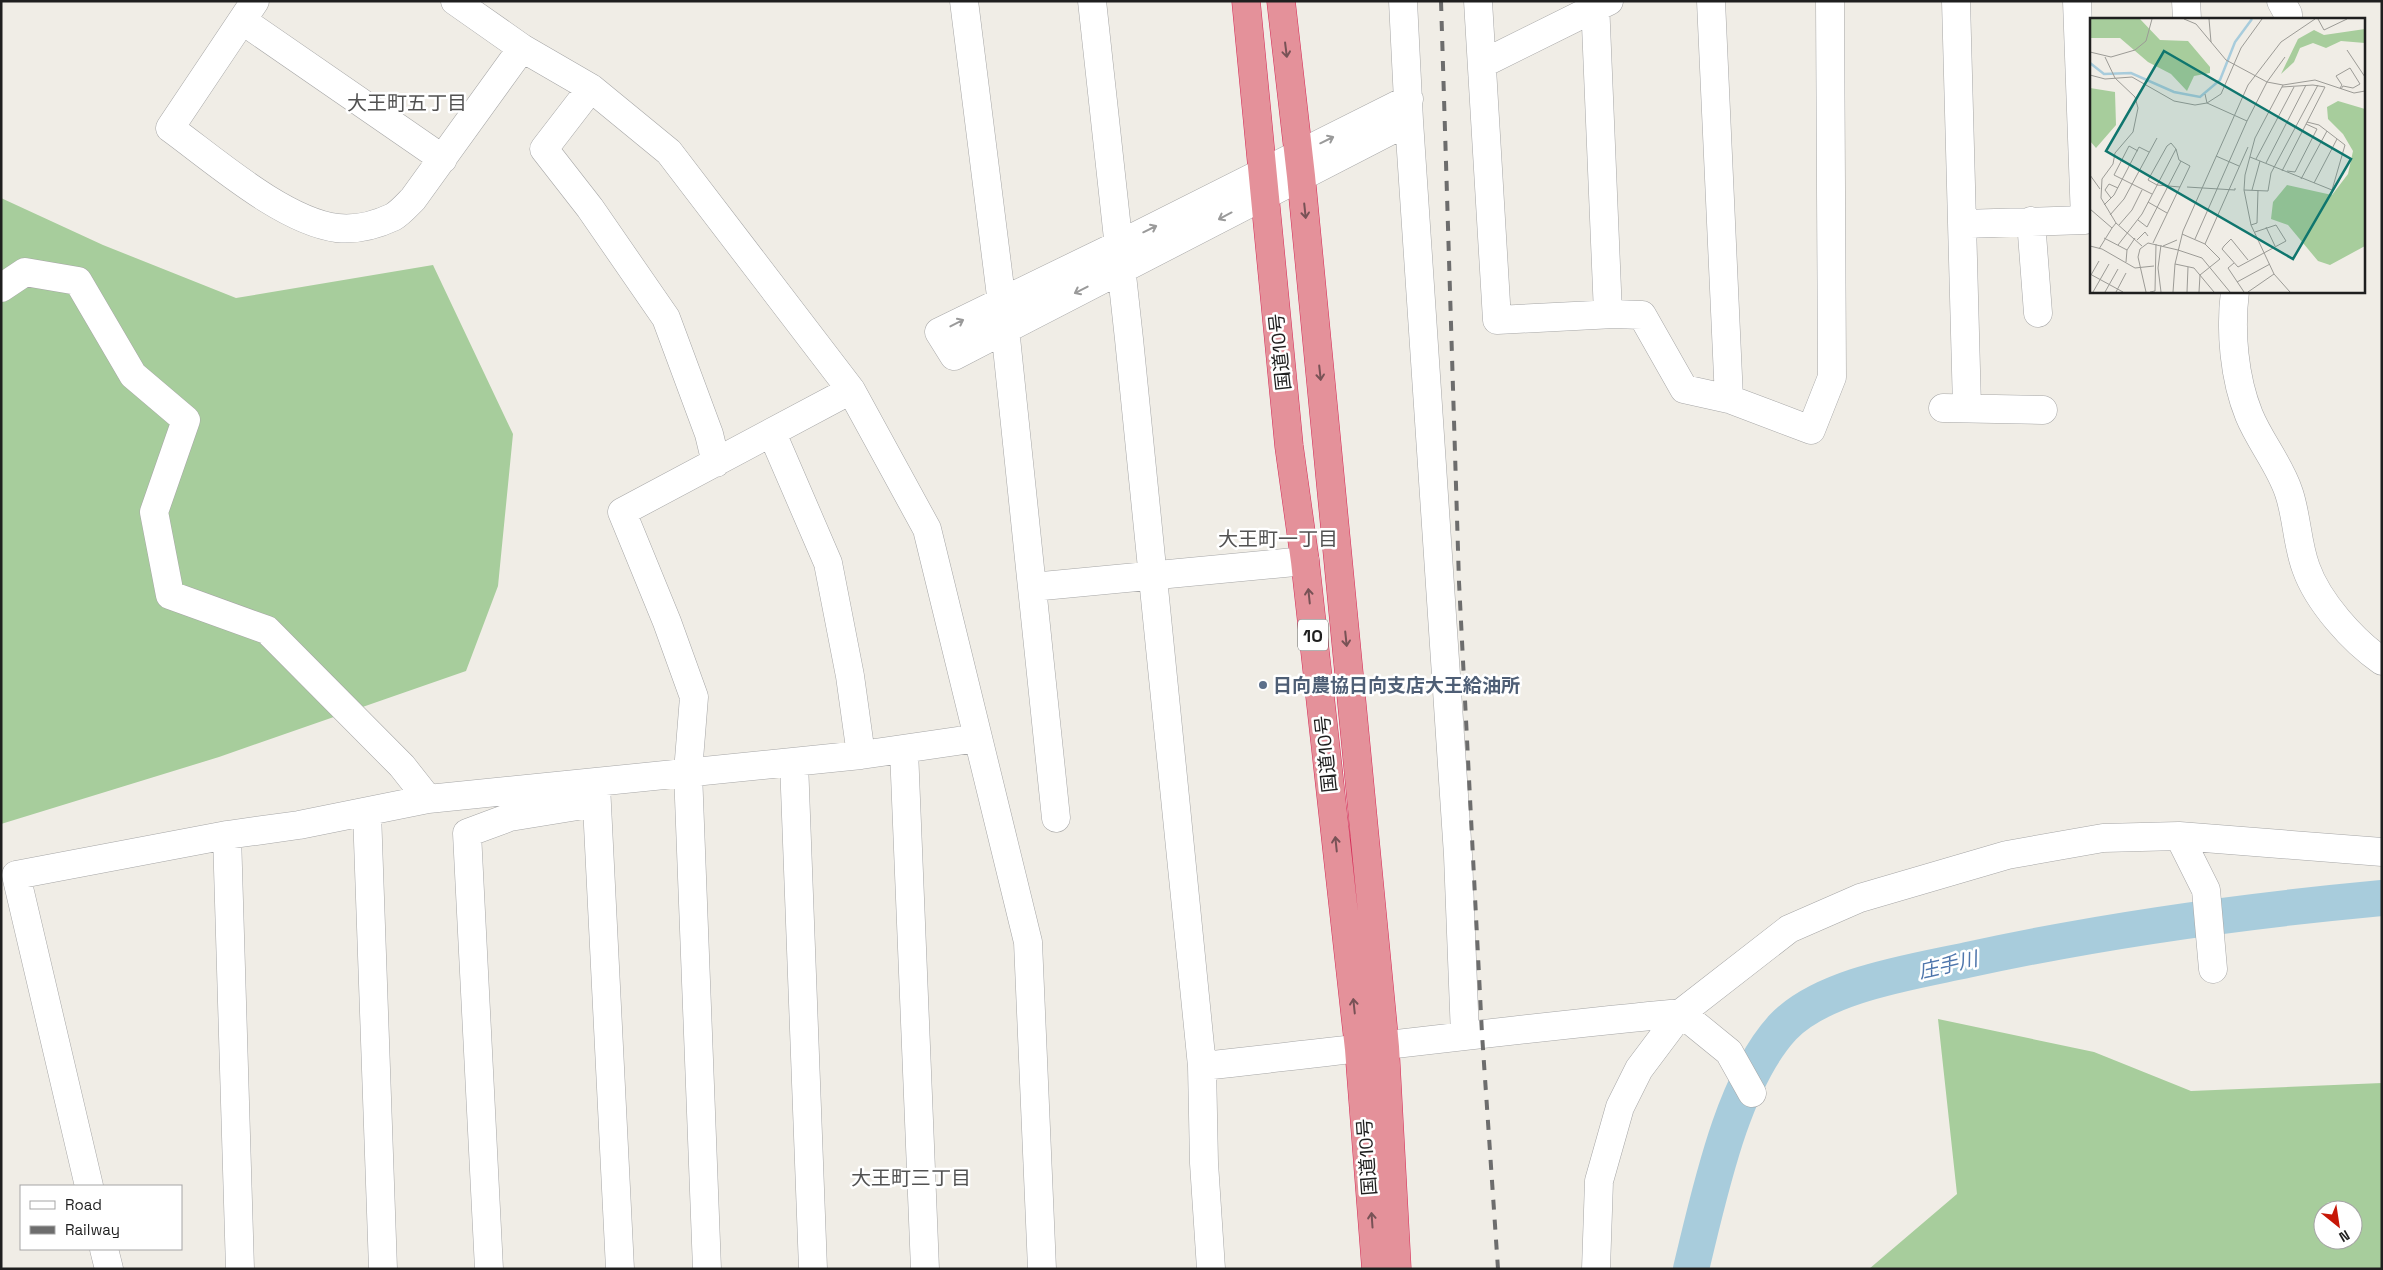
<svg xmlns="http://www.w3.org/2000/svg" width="2383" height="1270" font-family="'Space Grotesk','Noto Sans JP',sans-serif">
	<rect width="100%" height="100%" fill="#f0ede6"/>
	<path fill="#a7cd9c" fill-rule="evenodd" d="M 1,198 L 103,245 L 236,298 L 433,265 L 513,434 L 498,586 L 466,671 L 219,757 L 1,824 Z
		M 1938,1019 L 2094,1052 L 2191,1091 L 2382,1083 L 2382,1269 L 1869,1269 L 1957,1194 ZM 2323,1210 L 2353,1210 L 2353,1240 L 2323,1240 Z"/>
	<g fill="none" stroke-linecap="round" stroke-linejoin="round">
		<path stroke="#a8ccdc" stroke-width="36" d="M 1691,1269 C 1709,1196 1732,1082 1783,1027 C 1823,985 1912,972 1967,960 C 2104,930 2242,911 2382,898"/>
		<g stroke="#a6a6a6" stroke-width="29">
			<path id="minor" d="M 255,1 L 170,128 C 214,160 283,221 337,228 C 355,230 376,225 393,217 C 400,213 407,205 413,199 L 522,48
				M 455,1 L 522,48 L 591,88 L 669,152 L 851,390 L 927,529 L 1028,942 L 1042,1269
				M 964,1 L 1005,328 L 1056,818
				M 1092,1 L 1129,339 L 1202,1066 L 1204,1163 L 1211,1269
				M 1403,1 L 1409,121 L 1458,855 L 1465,1036
				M 1478,1 L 1497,320 L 1614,314 L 1642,315 L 1684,389 L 1729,399 L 1711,1
				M 1595,1 L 1608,314
				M 1956,1 L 1967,407
				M 2186,1 L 2187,19
				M 2281,1 L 2288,14 L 2288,19
				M 243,21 L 443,159
				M 1482,64 L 1609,1
				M 591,88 L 544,149 L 590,208 L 666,318 L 709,434 L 716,463
				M 1409,121 L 954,356 L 939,332 L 1118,245 L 1409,99
				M 2031,221 L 2038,313
				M 1963,224 L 2085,220 L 2077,1
				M 1,288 L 25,272 L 78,281 L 133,375 L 186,420 L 154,512 L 170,595 L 267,630 L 402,766 L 428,799
				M 2235,291 C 2230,331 2234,378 2249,415 C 2260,442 2280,465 2289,493 C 2297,517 2297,544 2306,568 C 2318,602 2353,641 2382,661
				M 1729,399 L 1811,430 L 1832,377 L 1830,1
				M 1943,408 L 2043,410
				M 772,433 L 828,563 L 850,676 L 861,755
				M 1032,587 L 1305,561
				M 904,750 L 925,1269
				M 794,762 L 813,1269
				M 596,785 L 620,1269
				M 367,812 L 383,1269
				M 227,835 L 240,1269
				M 2179,836 L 2206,890 L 2213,969
				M 1202,1066 C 1362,1049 1521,1028 1681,1013 L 1729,1052 L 1752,1093
				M 89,1186 L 16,875 L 227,835 L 299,825 L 428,799 L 861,755 L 978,738
				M 104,1249 L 109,1269
				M 489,1269 L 467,833 L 510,817 L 596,803
				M 707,1269 L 688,772 L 694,697 L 667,622 L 622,512 L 851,390
				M 1596,1269 L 1599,1181 L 1620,1107 L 1639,1069 L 1681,1013 L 1789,929 L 1860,898 L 2007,855 L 2103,838 L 2179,836 L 2382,852"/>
		</g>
		<g stroke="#d52c58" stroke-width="29">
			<path id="highway" d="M 1246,1 L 1289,446 L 1305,561 L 1359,1049 L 1376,1269
				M 1281,1 L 1301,176 L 1385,1047 L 1397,1269"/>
		</g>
		<use href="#minor" stroke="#fff" stroke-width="28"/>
		<use href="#highway" stroke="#e4919a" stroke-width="28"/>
		<path stroke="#6d6d6d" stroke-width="4" stroke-dasharray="10 10" stroke-linecap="butt" d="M 1441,1 L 1459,582 L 1482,1034 L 1498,1269"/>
	</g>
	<defs><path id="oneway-shaft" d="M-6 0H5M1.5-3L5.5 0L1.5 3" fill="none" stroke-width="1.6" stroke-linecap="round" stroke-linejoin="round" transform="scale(1.25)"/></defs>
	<g stroke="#785256">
		<use href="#oneway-shaft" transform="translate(1286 50) rotate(83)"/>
		<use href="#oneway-shaft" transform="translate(1305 211) rotate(84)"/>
		<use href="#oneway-shaft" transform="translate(1320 373) rotate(84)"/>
		<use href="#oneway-shaft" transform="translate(1309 596) rotate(-96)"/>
		<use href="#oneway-shaft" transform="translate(1346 639) rotate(84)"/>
		<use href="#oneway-shaft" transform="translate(1336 844) rotate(-96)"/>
		<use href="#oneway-shaft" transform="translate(1354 1006) rotate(-96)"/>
		<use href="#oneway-shaft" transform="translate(1372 1220) rotate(-94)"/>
	</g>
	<g stroke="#9a9a9a">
		<use href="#oneway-shaft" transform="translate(1327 140) rotate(-26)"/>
		<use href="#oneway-shaft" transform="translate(1225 216) rotate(152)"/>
		<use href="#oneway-shaft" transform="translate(1150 229) rotate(-26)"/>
		<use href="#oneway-shaft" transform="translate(1081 290) rotate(153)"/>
		<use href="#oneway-shaft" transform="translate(957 323) rotate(-27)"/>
	</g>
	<circle fill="#5c6f8a" stroke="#fff" stroke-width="2" cx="1263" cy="685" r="5"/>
	<g text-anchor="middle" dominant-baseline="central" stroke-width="5" stroke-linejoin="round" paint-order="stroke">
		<rect fill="#fff" stroke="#626262" stroke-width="1" x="1298" y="619.5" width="30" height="31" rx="4"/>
		<g font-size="18" font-weight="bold" fill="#1f1f1f">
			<text x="1313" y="635">10</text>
		</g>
		<g font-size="19" fill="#1f1f1f" stroke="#fff">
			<text transform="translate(1280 352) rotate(-96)">国道10号</text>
			<text transform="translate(1326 754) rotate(-96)">国道10号</text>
			<text transform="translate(1367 1157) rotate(-94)">国道10号</text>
		</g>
		<g font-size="19" font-weight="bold" fill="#4e5e75" stroke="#fff" text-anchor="start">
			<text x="1273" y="685">日向農協日向支店大王給油所</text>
		</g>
		<g font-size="20" fill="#525252" stroke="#fff">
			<text x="407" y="103">大王町五丁目</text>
			<text x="1278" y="539">大王町一丁目</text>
			<text x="911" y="1178">大王町三丁目</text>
		</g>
		<g font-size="20" font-style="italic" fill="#4f76ac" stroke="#fff">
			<text transform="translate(1948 965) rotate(-13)">庄手川</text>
		</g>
	</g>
	<g transform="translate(2090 18)">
		<rect width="275" height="275" fill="#f0ede6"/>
		<path d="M 0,1 L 50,1 L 70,22 L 98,23 L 120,49 L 120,55 L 104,58 L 97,73 L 81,56 L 58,44 L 30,20 L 1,20 ZM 275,11 L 275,25 L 251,23 L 236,30 L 223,25 L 210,30 L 204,44 L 191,56 L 208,21 L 224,12 L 234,17 ZM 0,70 L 25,74 L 26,107 L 6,130 L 0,123 ZM 248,83 L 275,91 L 275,228 L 240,247 L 228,243 L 198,207 L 181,201 L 183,184 L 197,167 L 242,177 L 258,156 L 263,133 L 253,116 L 238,101 L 237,89 Z" fill="#a7cd9c"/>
		<path fill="none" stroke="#a8ccdc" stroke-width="2.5" d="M 0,45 L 14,56 L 41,55 L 84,74 L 110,79 L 130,62 L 145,24 L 162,1"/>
		<path fill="none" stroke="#9c9b96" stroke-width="1" d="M 94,1 L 106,6 L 136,42 L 177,64 L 193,67 L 225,62 L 264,75 L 275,73M 119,1 L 121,24M 228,1 L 234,12 L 257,1M 257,32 L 275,59M 0,34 L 21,39 L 45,32 L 56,23 L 62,1M 15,39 L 25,60 L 45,79 L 48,90 L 43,114 L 25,135 L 23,146 L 12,161 L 11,180 L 26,205 L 52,228M 0,57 L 15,61 L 42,59 L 84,83 L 105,87 L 117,85 L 131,76 L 151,30 L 172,1M 193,67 L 165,120 L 155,157 L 154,172 L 161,207 L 184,256 L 200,274M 250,70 L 252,67 L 246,58 L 260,50 L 270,66 L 263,70 L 253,68 L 251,71M 115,76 L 117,85 L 157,103M 86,131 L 81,125 L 77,128 L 58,162 L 67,167 L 90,169M 48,133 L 39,128 L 24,157 L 62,176M 126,138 L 149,148M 160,139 L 242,172 L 255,127 L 229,107 L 217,104M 166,141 L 204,69M 176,145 L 216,67M 192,153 L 235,69 L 223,67 L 192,69M 197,153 L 205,154 L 227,111 L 216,106M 0,157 L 10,171M 211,161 L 237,113M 224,165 L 247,121M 97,169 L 145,172 L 145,170M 154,172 L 178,173 L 181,155 L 228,67M 162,172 L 170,143M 21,180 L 15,172 L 19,166 L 28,170M 58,184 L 77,195M 14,187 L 24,177 L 49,129 L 59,134M 0,191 L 22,210 L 26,205M 20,197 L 34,181 L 67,120M 48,202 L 57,209 L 91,143M 29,207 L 42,192 L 52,172M 161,207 L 167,205 L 168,172M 176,209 L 185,228M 92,216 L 115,226 L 130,241 L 110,257 L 109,274M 14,220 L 37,232M 105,221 L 157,103 L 177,64 L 195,39M 47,222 L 55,214 L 58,218M 115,226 L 158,129M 28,227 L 52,196 L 86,131 L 89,142 L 100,148 L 63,225M 0,228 L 12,231 L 45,250 L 64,248M 73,228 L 87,222M 9,231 L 22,210M 88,232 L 112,240 L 140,274M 158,242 L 141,221 L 134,228 L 132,231 L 148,249 L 196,223 L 186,207 L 165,214M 36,244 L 37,232 L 45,220M 144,245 L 138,250 L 154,274M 85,246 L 104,250 L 124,274M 0,256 L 33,274M 1,257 L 9,243M 147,264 L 180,246M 3,274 L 19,246M 15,274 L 28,251M 26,274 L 36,255M 56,274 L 48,239 L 50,231 L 58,225 L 88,232M 60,274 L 65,273 L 66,226M 71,274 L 68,250 L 71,227M 83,274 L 85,246 L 93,213 L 158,67 L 191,24 L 225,1M 97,274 L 98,249M 158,274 L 184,256"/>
		<path fill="#0f766e" fill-opacity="0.15" stroke="#0f766e" stroke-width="2.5" d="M 74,33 L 261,141 L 203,241 L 16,133 Z"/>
		<rect width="275" height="275" fill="none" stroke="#1f1f1f" stroke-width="2.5"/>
	</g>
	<rect width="2383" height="1270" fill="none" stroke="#1f1f1f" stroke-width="5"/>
	<rect x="20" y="1185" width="162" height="65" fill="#ffffff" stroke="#a5a5a5"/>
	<rect x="30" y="1201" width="25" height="8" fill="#ffffff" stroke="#a5a5a5"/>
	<text x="65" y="1210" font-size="15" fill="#1f1f1f">Road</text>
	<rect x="30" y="1226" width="25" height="8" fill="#6d6d6d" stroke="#a5a5a5"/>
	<text x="65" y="1235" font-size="15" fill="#1f1f1f">Railway</text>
	<g transform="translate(2338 1225) rotate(150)"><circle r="24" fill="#ffffff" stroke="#a5a5a5"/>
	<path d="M0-4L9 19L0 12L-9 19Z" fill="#c71707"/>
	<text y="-8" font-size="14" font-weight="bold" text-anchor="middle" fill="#1f1f1f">N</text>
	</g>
</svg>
